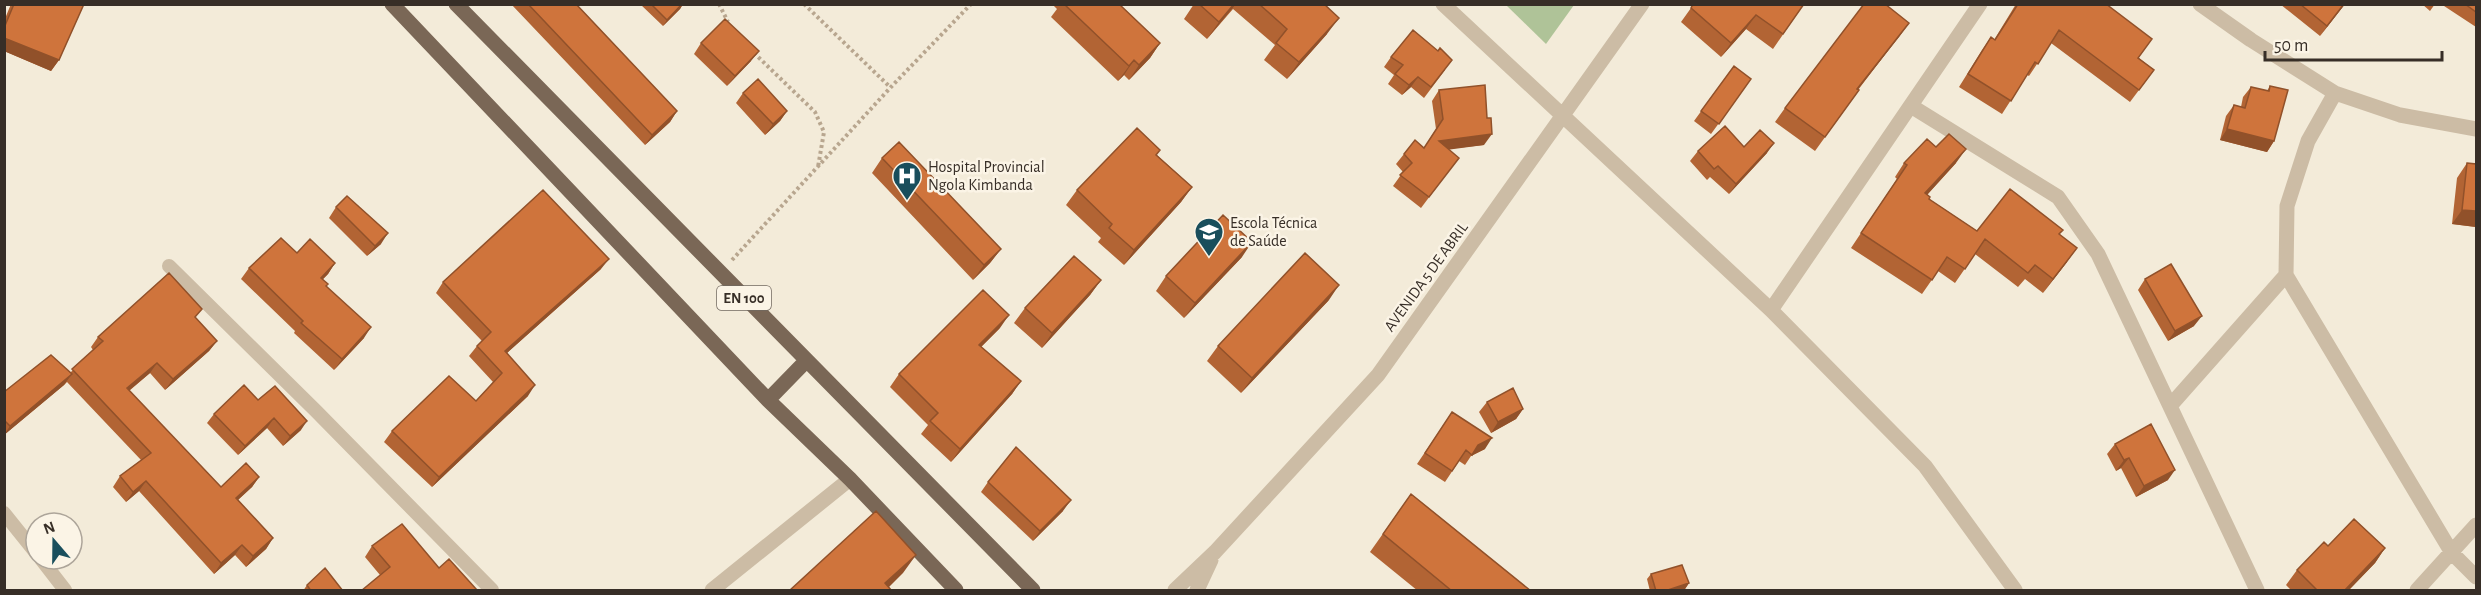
<svg xmlns="http://www.w3.org/2000/svg" width="2481" height="595" font-family="'Alegreya Sans',sans-serif">
	<rect width="100%" height="100%" fill="#f3ebd9"/>
	<path fill="#afc398" d="M 1506,5 L 1574,5 L 1546,44 Z"/>
	<g fill="none" stroke-linecap="round" stroke-linejoin="round">
		<path stroke="#b8a68f" stroke-width="4" stroke-dasharray="3 3" stroke-linecap="butt" d="M 719,4 L 728,22
			M 804,4 L 890,87
			M 754,53 L 815,112 L 824,132 L 818,167
			M 732,260 L 891,87 L 971,4"/>
		<path stroke="#ccbca5" stroke-width="14" d="M 169,266 L 316,411 L 492,590
			M 4,513 L 36,553
			M 41,559 L 65,590"/>
		<path stroke="#ccbca5" stroke-width="15" d="M 1443,4 L 1771,310 L 1925,466 L 2015,590
			M 2200,4 L 2251,40 L 2335,93 L 2400,115 L 2476,129
			M 1911,106 L 2058,197 L 2098,254 L 2257,590
			M 2286,275 L 2452,553 L 2476,577
			M 1771,310 L 1980,4
			M 2170,406 L 2286,275 L 2287,206 L 2308,141 L 2335,93
			M 712,590 L 850,479
			M 1175,590 L 1215,552 L 1378,375 L 1642,4
			M 1197,590 L 1211,560
			M 2417,590 L 2476,525"/>
		<path stroke="#7a6756" stroke-width="15" d="M 392,4 L 768,400 L 850,479 L 956,590
			M 456,4 L 1033,590
			M 768,400 L 806,361"/>
	</g>
	<path fill="#b26434" d="M 11,4 L 84,4 L 59,60 L 51,71 L 4,51 L 4,21 Z
		M 511,4 L 576,4 L 677,111 L 670,122 L 645,145 Z
		M 640,4 L 683,4 L 680,9 L 663,26 Z
		M 1052,4 L 1119,4 L 1160,43 L 1150,58 L 1129,80 L 1124,75 L 1118,81 L 1051,17 L 1057,9 Z
		M 1194,4 L 1325,4 L 1327,34 L 1287,79 L 1264,60 L 1275,45 L 1233,9 L 1207,39 L 1184,19 Z
		M 1804,4 L 1773,49 L 1746,29 L 1721,57 L 1681,22 L 1691,8 Z
		M 2016,4 L 2106,4 L 2139,58 L 2154,70 L 2130,102 L 2051,43 L 2029,76 L 2027,75 L 2002,114 L 1959,87 L 1982,50 L 1991,37 L 1994,40 Z
		M 2280,4 L 2345,4 L 2320,36 Z
		M 2422,4 L 2435,4 L 2430,11 Z
		M 2441,4 L 2476,4 L 2476,27 Z
		M 1909,23 L 1858,90 L 1859,90 L 1815,151 L 1775,122 L 1785,108 Z
		M 701,43 L 751,61 L 727,86 L 694,54 Z
		M 1391,57 L 1445,70 L 1424,98 L 1411,87 L 1402,95 L 1388,84 L 1394,75 L 1384,67 Z
		M 1734,66 L 1751,79 L 1711,134 L 1694,121 Z
		M 2270,86 L 2274,141 L 2267,152 L 2220,140 L 2226,116 L 2234,105 L 2241,107 L 2243,97 L 2251,87 L 2267,91 Z
		M 1439,90 L 1484,145 L 1448,149 L 1451,168 L 1421,208 L 1393,186 L 1403,172 L 1396,164 L 1404,154 L 1424,148 L 1436,129 L 1432,101 Z
		M 743,93 L 787,111 L 780,121 L 765,135 L 736,103 Z
		M 1744,147 L 1767,153 L 1729,194 L 1710,177 L 1707,180 L 1690,161 L 1698,151 Z
		M 1157,155 L 1192,187 L 1181,202 L 1124,265 L 1098,242 L 1101,238 L 1066,205 L 1077,190 Z
		M 882,158 L 1001,249 L 990,263 L 973,280 L 872,173 Z
		M 1904,163 L 1956,163 L 1927,195 L 1929,199 L 1977,231 L 2060,234 L 2067,262 L 2043,293 L 2025,279 L 2018,287 L 1975,254 L 1955,283 L 1938,271 L 1922,294 L 1851,248 L 1897,179 L 1895,177 Z
		M 2467,163 L 2476,164 L 2476,227 L 2452,224 L 2457,178 Z
		M 336,207 L 381,244 L 367,256 L 329,218 Z
		M 297,253 L 335,263 L 328,274 L 323,279 L 326,286 L 364,338 L 334,370 L 294,333 L 295,331 L 241,279 L 249,268 Z
		M 1242,257 L 1184,318 L 1156,291 L 1166,276 Z
		M 601,269 L 507,353 L 528,396 L 432,487 L 384,442 L 392,431 L 476,401 L 493,382 L 469,356 L 477,346 L 482,341 L 436,293 L 443,282 Z
		M 2145,279 L 2194,326 L 2168,341 L 2138,290 Z
		M 1101,280 L 1090,295 L 1042,348 L 1014,323 L 1025,308 Z
		M 1329,300 L 1241,393 L 1207,361 L 1218,346 Z
		M 196,319 L 217,341 L 209,351 L 165,390 L 150,373 L 129,391 L 221,487 L 259,477 L 252,487 L 238,500 L 273,538 L 266,549 L 246,567 L 235,555 L 214,574 L 139,491 L 126,502 L 113,487 L 120,476 L 141,460 L 67,382 L 64,385 L 4,435 L 4,392 L 70,373 L 93,350 L 91,347 L 98,337 Z
		M 1000,328 L 981,347 L 1021,381 L 1012,394 L 951,462 L 921,434 L 928,425 L 890,387 L 899,374 Z
		M 258,400 L 301,430 L 283,446 L 267,428 L 238,455 L 207,423 L 214,414 Z
		M 1487,402 L 1523,409 L 1516,419 L 1491,433 L 1479,412 Z
		M 1452,412 L 1485,449 L 1471,456 L 1465,465 L 1459,461 L 1445,482 L 1417,464 Z
		M 2115,444 L 2168,480 L 2136,497 L 2121,468 L 2116,471 L 2107,454 Z
		M 988,482 L 1063,511 L 1033,541 L 981,492 Z
		M 1411,494 L 1531,591 L 1418,591 L 1370,552 Z
		M 372,546 L 439,568 L 477,590 L 380,575 L 365,557 Z
		M 2328,546 L 2385,548 L 2375,563 L 2348,591 L 2292,591 L 2286,585 L 2297,570 Z
		M 1651,574 L 1689,583 L 1685,589 L 1679,591 L 1650,591 L 1647,579 Z
		M 307,585 L 343,591 L 303,591 Z"/>
	<path fill="#91512a" d="M 683,4 L 680,9 L 663,26 L 667,20 Z
		M 1234,4 L 1236,4 L 1207,39 L 1219,22 Z
		M 2344,4 L 2345,4 L 2320,36 L 2327,26 Z
		M 1756,15 L 1746,29 L 1721,57 L 1731,43 Z
		M 1339,18 L 1327,34 L 1287,79 L 1299,62 Z
		M 1909,23 L 1899,37 L 1847,103 L 1857,89 Z
		M 4,38 L 59,60 L 51,71 L 4,51 Z
		M 1160,43 L 1150,58 L 1129,80 L 1139,65 Z
		M 759,51 L 751,61 L 727,86 L 735,76 Z
		M 1134,60 L 1124,75 L 1118,81 L 1129,66 Z
		M 1418,77 L 1411,87 L 1402,95 L 1409,85 Z
		M 677,111 L 670,122 L 645,145 L 652,135 Z
		M 787,111 L 780,121 L 765,135 L 773,124 Z
		M 2227,129 L 2274,141 L 2267,152 L 2220,140 Z
		M 1492,134 L 1484,145 L 1431,152 L 1439,141 Z
		M 1774,143 L 1767,153 L 1729,194 L 1736,184 Z
		M 1966,149 L 1956,163 L 1915,208 L 1925,193 Z
		M 1192,187 L 1181,202 L 1124,265 L 1134,250 Z
		M 2462,210 L 2476,211 L 2476,227 L 2452,224 Z
		M 388,233 L 381,244 L 367,256 L 375,246 Z
		M 1252,242 L 1242,257 L 1184,318 L 1195,303 Z
		M 2077,248 L 2067,262 L 2043,293 L 2053,279 Z
		M 1001,249 L 990,263 L 973,280 L 984,265 Z
		M 609,259 L 601,269 L 498,361 L 505,351 Z
		M 335,263 L 328,274 L 314,288 L 321,278 Z
		M 1101,280 L 1090,295 L 1042,348 L 1052,333 Z
		M 1339,285 L 1329,300 L 1241,393 L 1252,378 Z
		M 1009,315 L 1000,328 L 970,358 L 979,345 Z
		M 2202,316 L 2194,326 L 2168,341 L 2175,331 Z
		M 371,327 L 364,338 L 334,370 L 342,359 Z
		M 217,341 L 209,351 L 165,390 L 173,379 Z
		M 157,363 L 150,373 L 120,398 L 127,388 Z
		M 72,374 L 64,385 L 4,435 L 10,426 Z
		M 1021,381 L 1012,394 L 951,462 L 960,449 Z
		M 535,385 L 528,396 L 432,487 L 439,477 Z
		M 1523,409 L 1516,419 L 1491,433 L 1498,422 Z
		M 274,418 L 267,428 L 238,455 L 245,446 Z
		M 307,421 L 301,430 L 283,446 L 290,436 Z
		M 1492,438 L 1485,449 L 1471,456 L 1478,445 Z
		M 2129,458 L 2121,468 L 2116,471 L 2124,460 Z
		M 2175,470 L 2168,480 L 2136,497 L 2144,486 Z
		M 259,477 L 252,487 L 229,508 L 236,498 Z
		M 146,481 L 139,491 L 126,502 L 133,492 Z
		M 1071,500 L 1063,511 L 1033,541 L 1040,531 Z
		M 273,538 L 266,549 L 246,567 L 253,556 Z
		M 242,545 L 235,555 L 214,574 L 221,563 Z
		M 2385,548 L 2375,563 L 2348,591 L 2344,591 Z
		M 916,555 L 903,573 L 885,591 L 885,583 Z
		M 1689,583 L 1685,589 L 1679,591 L 1665,591 Z"/>
	<path fill="#cf743c" stroke="#91512a" stroke-width="1.5" d="M 14,4 L 84,4 L 59,60 L 4,38 L 4,28 Z
		M 528,4 L 576,4 L 677,111 L 652,135 Z
		M 651,4 L 682,4 L 667,20 Z
		M 1064,4 L 1119,4 L 1160,43 L 1139,65 L 1134,60 L 1129,66 Z
		M 1199,4 L 1234,4 L 1219,22 Z
		M 1259,4 L 1324,4 L 1339,18 L 1299,62 L 1276,43 L 1287,29 Z
		M 1693,4 L 1804,4 L 1783,34 L 1756,15 L 1731,43 L 1691,8 Z
		M 1864,4 L 1885,4 L 1909,23 L 1857,89 L 1859,90 L 1825,137 L 1785,108 Z
		M 2018,4 L 2106,4 L 2152,39 L 2138,58 L 2154,70 L 2139,90 L 2059,30 L 2038,64 L 2035,62 L 2011,101 L 1968,74 L 1991,37 L 1995,40 Z
		M 2300,4 L 2344,4 L 2327,26 Z
		M 2465,4 L 2476,4 L 2476,12 Z
		M 725,19 L 759,51 L 735,76 L 701,43 Z
		M 1413,30 L 1438,51 L 1440,48 L 1452,60 L 1431,87 L 1418,77 L 1409,85 L 1395,74 L 1403,65 L 1391,57 Z
		M 1734,66 L 1751,79 L 1719,124 L 1701,111 Z
		M 758,79 L 787,111 L 773,124 L 743,93 Z
		M 1485,85 L 1487,118 L 1491,118 L 1492,134 L 1439,141 L 1459,158 L 1429,197 L 1400,175 L 1412,163 L 1404,154 L 1415,140 L 1424,148 L 1443,119 L 1439,90 Z
		M 2270,86 L 2288,90 L 2274,141 L 2227,129 L 2234,105 L 2245,108 L 2251,87 L 2269,91 Z
		M 1725,126 L 1744,147 L 1760,130 L 1774,143 L 1736,184 L 1718,166 L 1714,169 L 1698,151 Z
		M 1137,128 L 1160,150 L 1156,155 L 1192,187 L 1134,250 L 1109,228 L 1112,224 L 1077,190 Z
		M 1949,134 L 1966,149 L 1925,193 L 1930,197 L 1929,199 L 1977,231 L 2010,189 L 2063,230 L 2059,234 L 2077,248 L 2053,279 L 2035,265 L 2028,273 L 1985,239 L 1965,269 L 1947,257 L 1932,280 L 1861,233 L 1907,165 L 1904,163 L 1927,139 L 1936,147 Z
		M 899,142 L 1001,249 L 984,265 L 882,158 Z
		M 2467,163 L 2476,164 L 2476,211 L 2462,210 Z
		M 543,190 L 609,259 L 505,351 L 535,385 L 439,477 L 392,431 L 449,376 L 476,401 L 502,373 L 477,346 L 491,332 L 443,282 Z
		M 347,196 L 388,233 L 375,246 L 336,207 Z
		M 1223,215 L 1252,242 L 1195,303 L 1166,276 Z
		M 281,238 L 297,253 L 310,239 L 335,263 L 321,278 L 328,284 L 326,286 L 371,327 L 342,359 L 301,323 L 303,321 L 249,268 Z
		M 1305,253 L 1339,285 L 1252,378 L 1218,346 Z
		M 1074,256 L 1101,280 L 1052,333 L 1025,308 Z
		M 2171,264 L 2202,316 L 2175,331 L 2145,279 Z
		M 169,273 L 202,309 L 195,317 L 217,341 L 173,379 L 157,363 L 127,388 L 221,487 L 246,463 L 259,477 L 236,498 L 273,538 L 253,556 L 242,545 L 221,563 L 146,481 L 133,492 L 120,476 L 151,453 L 72,369 L 103,341 L 98,337 Z
		M 983,290 L 1009,315 L 979,345 L 1021,381 L 960,449 L 930,421 L 938,413 L 899,374 Z
		M 51,355 L 72,374 L 10,426 L 4,420 L 4,392 Z
		M 244,385 L 258,400 L 275,386 L 307,421 L 290,436 L 274,418 L 245,446 L 214,414 Z
		M 1513,388 L 1523,409 L 1498,422 L 1487,402 Z
		M 1452,412 L 1492,438 L 1478,445 L 1472,455 L 1466,450 L 1452,471 L 1425,453 Z
		M 2151,424 L 2175,470 L 2144,486 L 2129,458 L 2124,460 L 2115,444 Z
		M 1016,447 L 1071,500 L 1040,531 L 988,482 Z
		M 1411,494 L 1531,591 L 1452,591 L 1383,534 Z
		M 876,511 L 916,555 L 885,583 L 892,591 L 789,591 Z
		M 2354,519 L 2385,548 L 2344,591 L 2318,591 L 2297,570 L 2324,542 L 2328,546 Z
		M 402,524 L 439,568 L 449,559 L 477,590 L 361,591 L 390,567 L 372,546 Z
		M 1682,565 L 1689,583 L 1665,591 L 1656,591 L 1651,574 Z
		M 325,568 L 343,591 L 311,591 L 307,585 Z"/>
	<defs>
		<g id="hospital-pin" transform="scale(1.5)"><path d="M0 17L-7.5 6A9.5 9.5 0 1 1 7.5 6Z" fill="#194e5c" stroke="#fbf4e6"/><path d="M-5-5h3v3.5h4V-5h3V5h-3V1.5h-4V5h-3Z" fill="#fff"/></g>
		<g id="school-pin" transform="scale(1.5)"><path d="M0 17L-7.5 6A9.5 9.5 0 1 1 7.5 6Z" fill="#194e5c" stroke="#fbf4e6"/><path d="M0-5L7-2L0 1L-7-2ZM-4 1L0 2.5L4 1V4Q0 6-4 4Z" fill="#fff"/></g>
	</defs>
	<g fill-rule="evenodd">
		<use href="#hospital-pin" x="907" y="176"/>
		<use href="#school-pin" x="1209" y="232"/>
	</g>
	<g text-anchor="middle" dominant-baseline="central" stroke-width="5" stroke-linejoin="round" paint-order="stroke">
		<rect fill="#fbf4e6" stroke="#726960" stroke-width="1.5" x="717" y="286" width="54" height="24" rx="4.5"/>
		<g font-size="15" font-weight="bold" fill="#372e27">
			<text x="744" y="298">EN 100</text>
		</g>
		<g font-size="16" fill="#372e27" stroke="#fbf4e6" text-anchor="start">
			<text x="928" y="167">Hospital Provincial<tspan x="928" dy="18">Ngola Kimbanda</tspan></text>
			<text x="1230" y="223">Escola Técnica<tspan x="1230" dy="18">de Saúde</tspan></text>
		</g>
		<g font-size="16" fill="#372e27" stroke="#fbf4e6">
			<text transform="translate(1426 277) rotate(-54)">AVENIDA 5 DE ABRIL</text>
		</g>
	</g>
	<rect width="2481" height="595" fill="none" stroke="#372e27" stroke-width="12"/>
	<g transform="translate(54 541) rotate(340)"><circle r="28" fill="#fbf4e6" stroke="#ada59a" stroke-width="1.5"/>
	<path d="M0-4.5L10 22L0 15L-10 22Z" fill="#194e5c"/>
	<text y="-9" font-size="16" font-weight="bold" text-anchor="middle" fill="#372e27">N</text>
	</g>
	<path d="M2265 51v9h177v-9" fill="none" stroke="#372e27" stroke-width="3"/>
	<text x="2274" y="51" font-size="18" fill="#372e27" stroke="#fbf4e6" stroke-width="4.5" paint-order="stroke">50 m</text>
</svg>
